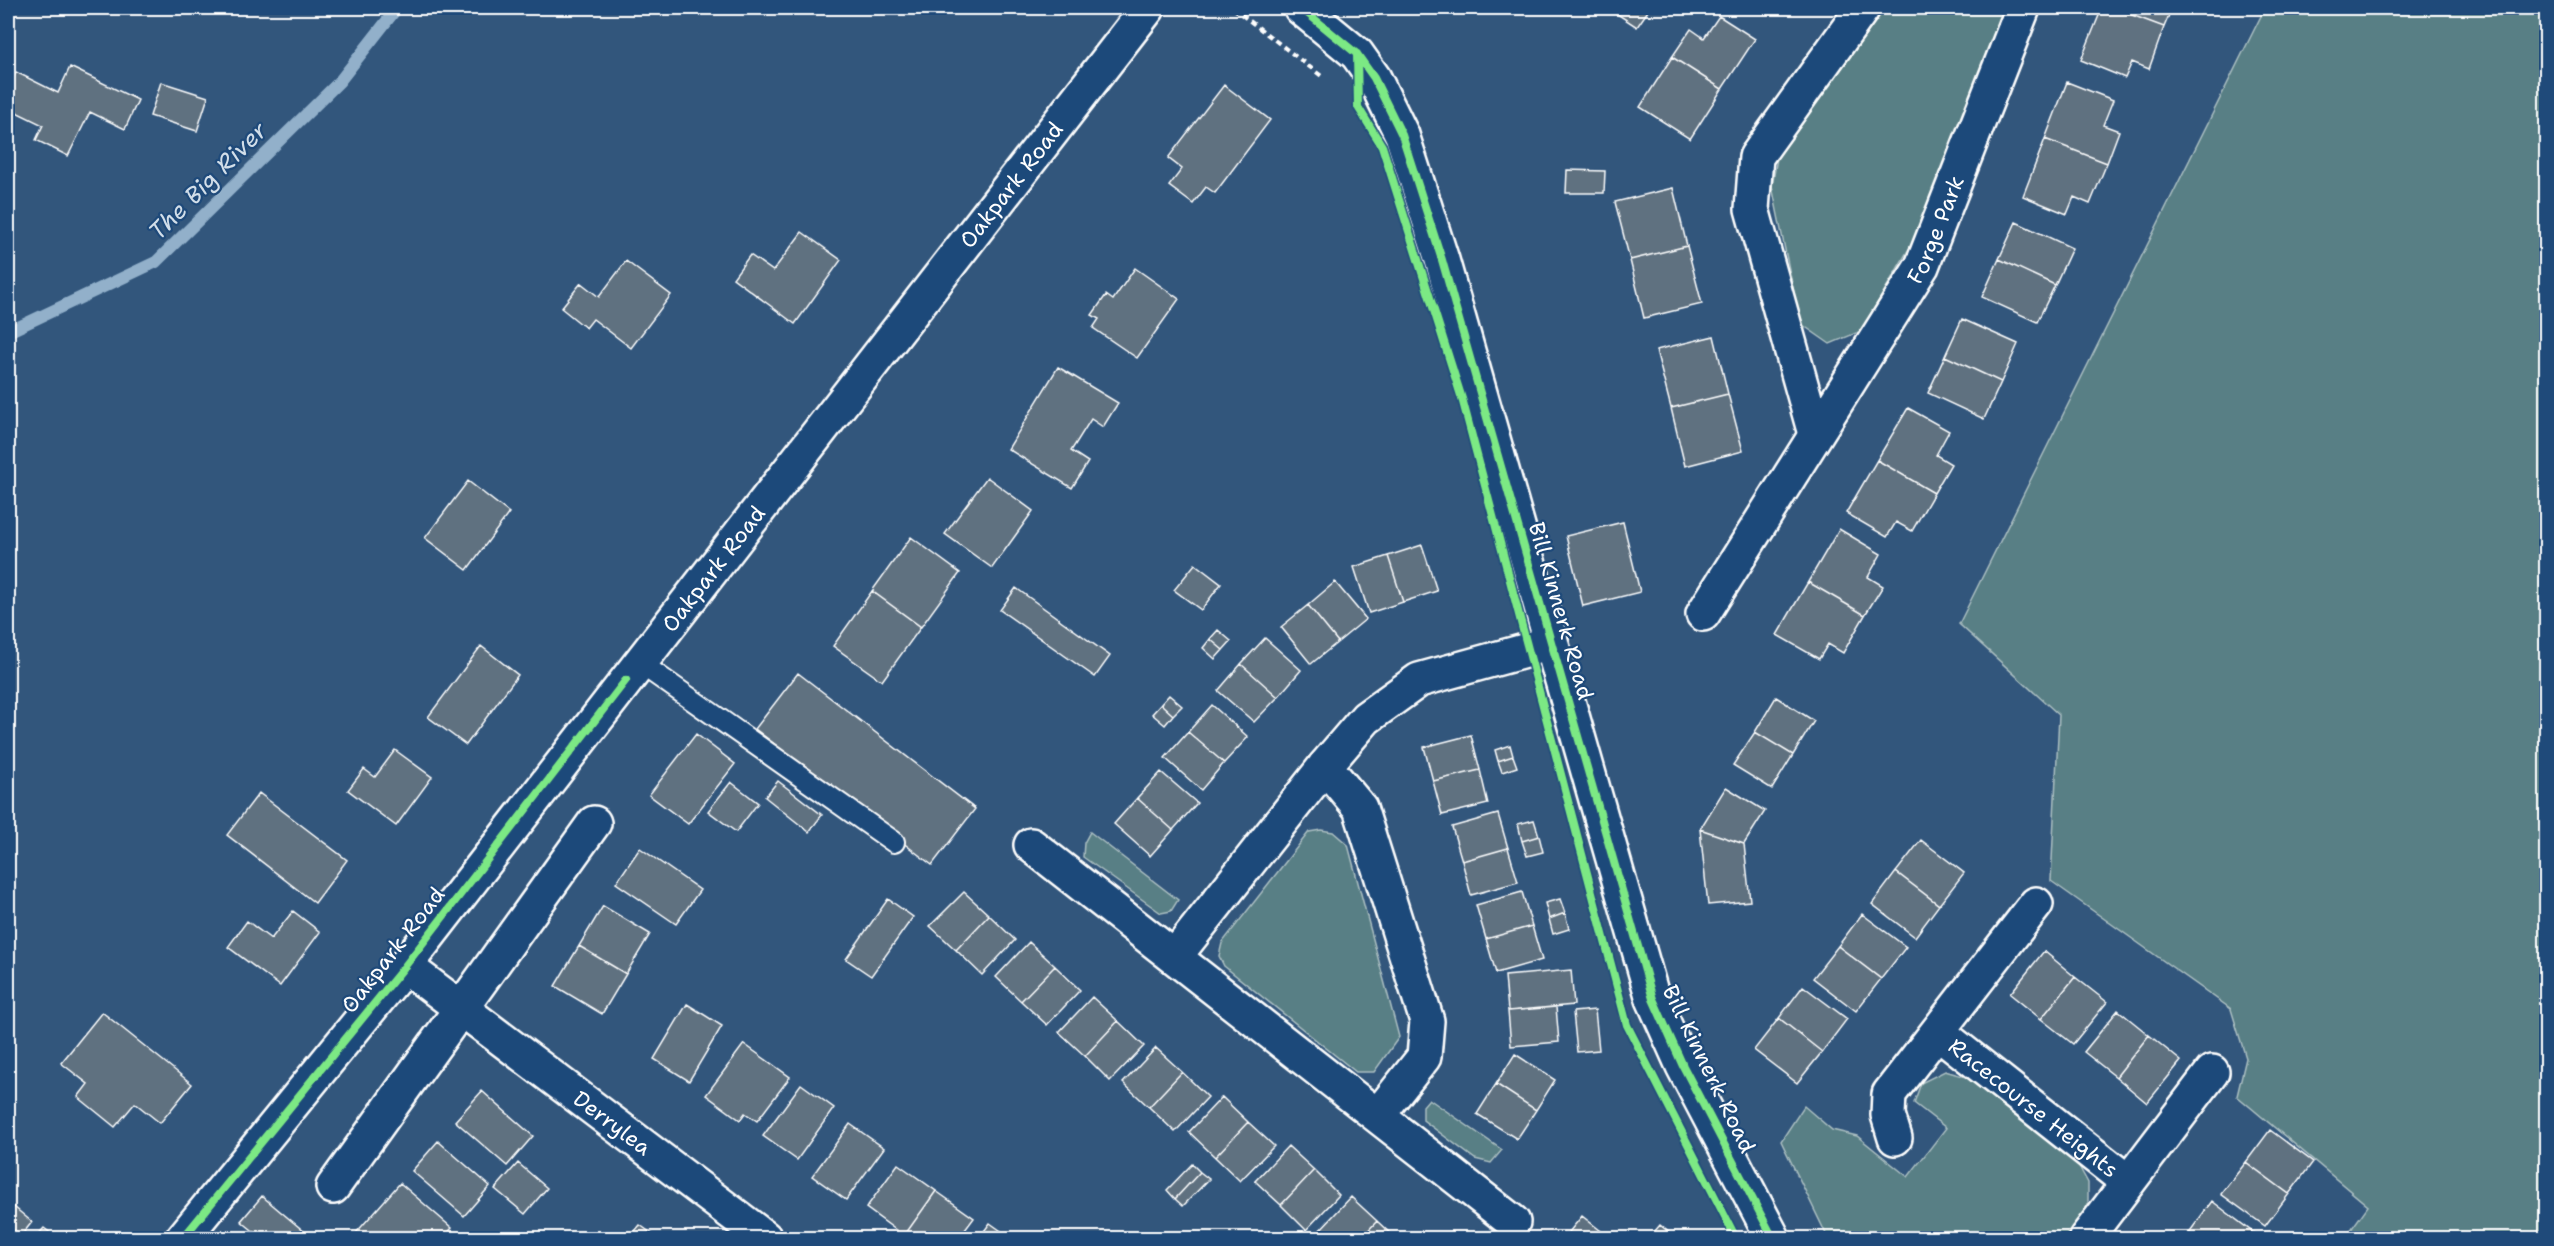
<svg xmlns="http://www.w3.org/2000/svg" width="2554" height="1246" font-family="'Shantell Sans',sans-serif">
	<rect width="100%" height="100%" fill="#32567c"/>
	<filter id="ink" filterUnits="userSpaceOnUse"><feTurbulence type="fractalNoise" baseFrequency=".0167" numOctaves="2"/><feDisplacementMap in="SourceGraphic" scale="12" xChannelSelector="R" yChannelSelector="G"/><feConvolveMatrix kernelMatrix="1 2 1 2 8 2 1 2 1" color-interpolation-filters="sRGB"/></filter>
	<g filter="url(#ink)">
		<path fill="#587f85" stroke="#acbfc2" stroke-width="1.5" d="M 1885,8 L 2008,8 L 1921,228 L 1861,331 L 1830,344 L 1800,323 L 1772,186 L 1777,158 Z
			M 2265,8 L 2546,8 L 2546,1238 L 2345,1238 L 2368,1206 L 2237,1096 L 2246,1058 L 2231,1009 L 2051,881 L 2059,715 L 1959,624 Z
			M 1321,830 L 1333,832 L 1348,845 L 1399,1037 L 1374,1072 L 1356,1072 L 1224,966 L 1219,956 L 1222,943 L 1309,832 Z
			M 1090,832 L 1178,900 L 1171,911 L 1161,913 L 1083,857 L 1084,843 Z
			M 1945,1071 L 1976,1080 L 2076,1161 L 2088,1183 L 2088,1208 L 2064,1238 L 1828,1238 L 1781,1141 L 1804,1106 L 1832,1130 L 1857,1136 L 1908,1177 L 1946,1128 L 1914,1103 L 1921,1083 Z
			M 1429,1099 L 1502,1150 L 1491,1163 L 1475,1159 L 1423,1120 L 1423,1106 Z"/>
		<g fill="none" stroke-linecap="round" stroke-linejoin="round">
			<path stroke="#92b0ca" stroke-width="12" d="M 8,332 L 156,262 L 339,82 L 397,8"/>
		</g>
		<path fill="#5f7180" stroke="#fff" stroke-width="1.5" d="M 1608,8 L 1650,8 L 1637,27 Z
			M 2102,8 L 2113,8 L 2164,27 L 2149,69 L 2132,62 L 2125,78 L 2081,60 Z
			M 2113,8 L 2172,8 L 2164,27 Z
			M 1719,16 L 1755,39 L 1722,89 L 1672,57 L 1691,29 L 1704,38 Z
			M 1672,57 L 1722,89 L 1690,139 L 1640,107 Z
			M 70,67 L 138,100 L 125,129 L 90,112 L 68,156 L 36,140 L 43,125 L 8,108 L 8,89 L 16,72 L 58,93 Z
			M 161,82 L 208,97 L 197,131 L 150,116 Z
			M 2067,82 L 2113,100 L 2103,125 L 2119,131 L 2107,163 L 2045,139 Z
			M 1224,85 L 1270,120 L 1215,193 L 1206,187 L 1193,204 L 1169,186 L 1182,169 L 1168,158 Z
			M 2045,139 L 2107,163 L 2090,204 L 2074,197 L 2067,214 L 2023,196 Z
			M 1567,170 L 1605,171 L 1604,193 L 1566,193 Z
			M 1673,188 L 1687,246 L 1630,260 L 1615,202 Z
			M 2016,222 L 2072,248 L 2055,285 L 1999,259 Z
			M 802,232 L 841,260 L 795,324 L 733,278 L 750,255 L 773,271 Z
			M 1687,246 L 1702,304 L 1644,318 L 1630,260 Z
			M 1999,259 L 2055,285 L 2037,322 L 1982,297 Z
			M 626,261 L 671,295 L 631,348 L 593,319 L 586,328 L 561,308 L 581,283 L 599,297 Z
			M 1135,268 L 1179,299 L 1137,358 L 1093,328 L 1099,319 L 1092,315 L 1106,295 L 1113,300 Z
			M 1962,319 L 2018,344 L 2001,382 L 1945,356 Z
			M 1714,336 L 1728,394 L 1671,408 L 1656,350 Z
			M 1945,356 L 2001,382 L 1984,419 L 1928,393 Z
			M 1058,367 L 1118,403 L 1103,427 L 1091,419 L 1071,451 L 1088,462 L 1072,488 L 1008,449 Z
			M 1728,394 L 1743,451 L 1685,466 L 1671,408 Z
			M 1908,408 L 1949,431 L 1936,455 L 1951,464 L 1934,493 L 1877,460 Z
			M 1877,460 L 1934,493 L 1912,531 L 1896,522 L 1887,537 L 1846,513 Z
			M 987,477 L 1033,511 L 992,568 L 945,534 Z
			M 468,481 L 509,513 L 467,570 L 425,538 Z
			M 1623,522 L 1640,592 L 1583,606 L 1566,536 Z
			M 1839,529 L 1881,554 L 1868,577 L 1883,586 L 1865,615 L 1808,582 Z
			M 911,537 L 960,573 L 921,627 L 872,591 Z
			M 1422,545 L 1437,591 L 1403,602 L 1388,556 Z
			M 1388,556 L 1403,602 L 1369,613 L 1354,567 Z
			M 1195,564 L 1221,584 L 1201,610 L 1174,590 Z
			M 1335,582 L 1366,619 L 1338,642 L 1308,605 Z
			M 1808,582 L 1865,615 L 1843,653 L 1828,644 L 1819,659 L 1777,635 Z
			M 1016,588 L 1110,656 L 1095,677 L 1000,610 Z
			M 872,591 L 921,627 L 882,681 L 833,646 Z
			M 1308,605 L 1338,642 L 1311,664 L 1281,627 Z
			M 1218,630 L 1231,641 L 1223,650 L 1210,639 Z
			M 1265,638 L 1301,670 L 1278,697 L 1241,664 Z
			M 1210,639 L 1223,650 L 1215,659 L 1203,648 Z
			M 481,646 L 518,675 L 466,745 L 428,717 Z
			M 1241,664 L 1278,697 L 1254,722 L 1218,691 Z
			M 798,673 L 975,809 L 932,865 L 755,729 Z
			M 1169,695 L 1182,706 L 1173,715 L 1161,704 Z
			M 1776,697 L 1814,721 L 1793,755 L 1755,732 Z
			M 1161,704 L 1173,715 L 1165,725 L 1152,714 Z
			M 1212,705 L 1248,737 L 1224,763 L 1188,732 Z
			M 1188,732 L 1224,763 L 1201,790 L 1165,758 Z
			M 1755,732 L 1793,755 L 1772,789 L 1733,765 Z
			M 696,734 L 735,764 L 688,824 L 649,795 Z
			M 1471,735 L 1480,770 L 1433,781 L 1424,747 Z
			M 1510,745 L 1513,756 L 1498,761 L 1495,750 Z
			M 395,750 L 432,777 L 396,826 L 348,790 L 364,769 L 375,777 Z
			M 1513,756 L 1517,767 L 1502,772 L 1498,761 Z
			M 1480,770 L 1488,804 L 1442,815 L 1433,781 Z
			M 1161,772 L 1197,803 L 1173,830 L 1137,798 Z
			M 778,781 L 822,815 L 809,832 L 765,797 Z
			M 731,782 L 758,803 L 736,832 L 708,811 Z
			M 1726,787 L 1765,811 L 1744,844 L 1700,829 Z
			M 259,793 L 347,860 L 315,903 L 227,835 Z
			M 1137,798 L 1173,830 L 1150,856 L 1114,824 Z
			M 1498,814 L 1508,848 L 1462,861 L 1452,827 Z
			M 1534,820 L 1539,836 L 1522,841 L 1518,824 Z
			M 1700,829 L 1744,844 L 1750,901 L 1708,905 Z
			M 1539,836 L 1543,852 L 1527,856 L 1522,841 Z
			M 1921,840 L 1964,873 L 1939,905 L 1896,872 Z
			M 640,848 L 700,890 L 676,924 L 616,883 Z
			M 1508,848 L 1518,882 L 1471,895 L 1462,861 Z
			M 1896,872 L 1939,905 L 1915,937 L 1872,904 Z
			M 964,892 L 989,915 L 956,950 L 930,926 Z
			M 1522,892 L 1532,926 L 1486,939 L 1476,905 Z
			M 888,899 L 913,917 L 871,976 L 846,959 Z
			M 1560,899 L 1565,913 L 1549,919 L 1545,903 Z
			M 603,906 L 650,934 L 626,974 L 579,946 Z
			M 293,911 L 320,932 L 280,986 L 228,947 L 247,921 L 271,939 Z
			M 1565,913 L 1569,929 L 1553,934 L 1549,919 Z
			M 1862,914 L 1906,947 L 1881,979 L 1838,946 Z
			M 989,915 L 1015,940 L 982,975 L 956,950 Z
			M 1532,926 L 1542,960 L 1496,973 L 1486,939 Z
			M 1029,942 L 1055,966 L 1021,1001 L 996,977 Z
			M 579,946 L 626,974 L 602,1014 L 555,986 Z
			M 1838,946 L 1881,979 L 1856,1011 L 1813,978 Z
			M 2044,951 L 2075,977 L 2041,1019 L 2010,994 Z
			M 1055,966 L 1080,990 L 1047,1025 L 1021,1001 Z
			M 1571,970 L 1574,1005 L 1508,1011 L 1505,976 Z
			M 2075,977 L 2107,1002 L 2073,1044 L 2041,1019 Z
			M 1803,986 L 1847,1019 L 1822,1052 L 1779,1018 Z
			M 1092,997 L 1118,1021 L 1085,1056 L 1059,1032 Z
			M 687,1004 L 722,1026 L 689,1081 L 654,1059 Z
			M 1556,1007 L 1559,1042 L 1511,1046 L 1508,1011 Z
			M 1595,1010 L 1599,1050 L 1577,1052 L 1573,1012 Z
			M 2118,1010 L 2149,1035 L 2116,1077 L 2084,1052 Z
			M 102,1012 L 192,1084 L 160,1123 L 135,1103 L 115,1127 L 78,1097 L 88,1084 L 61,1063 Z
			M 1779,1018 L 1822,1052 L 1797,1083 L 1754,1050 Z
			M 1118,1021 L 1144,1046 L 1110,1081 L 1085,1056 Z
			M 2149,1035 L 2181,1061 L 2147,1103 L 2116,1077 Z
			M 744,1044 L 790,1077 L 757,1121 L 745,1113 L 740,1120 L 706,1095 Z
			M 1156,1048 L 1182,1072 L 1149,1107 L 1123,1083 Z
			M 1515,1054 L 1555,1080 L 1536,1110 L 1496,1084 Z
			M 1182,1072 L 1208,1097 L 1175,1132 L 1149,1107 Z
			M 801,1084 L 834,1108 L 797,1160 L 763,1136 Z
			M 1496,1084 L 1536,1110 L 1517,1139 L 1477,1114 Z
			M 482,1091 L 533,1136 L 507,1166 L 455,1121 Z
			M 1222,1097 L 1248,1122 L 1215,1157 L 1189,1132 Z
			M 1248,1122 L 1274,1146 L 1240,1181 L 1215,1157 Z
			M 850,1124 L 884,1148 L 846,1200 L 812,1176 Z
			M 2270,1130 L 2313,1162 L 2289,1194 L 2246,1162 Z
			M 438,1141 L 490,1186 L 464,1216 L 412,1171 Z
			M 1288,1146 L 1314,1170 L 1281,1205 L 1255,1181 Z
			M 2246,1162 L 2289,1194 L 2265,1226 L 2221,1194 Z
			M 518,1163 L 547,1188 L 525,1214 L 495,1189 Z
			M 898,1164 L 936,1191 L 904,1236 L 866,1208 Z
			M 1192,1164 L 1200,1172 L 1175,1199 L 1167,1190 Z
			M 1314,1170 L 1339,1195 L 1306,1230 L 1281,1205 Z
			M 1200,1172 L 1209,1179 L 1183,1206 L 1175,1199 Z
			M 400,1183 L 452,1228 L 443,1238 L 361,1238 L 355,1234 Z
			M 936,1191 L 974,1218 L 959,1238 L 908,1238 L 904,1236 Z
			M 262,1196 L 312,1238 L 262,1238 L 241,1221 Z
			M 1351,1197 L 1377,1221 L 1361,1238 L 1324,1238 L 1318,1232 Z
			M 2212,1201 L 2255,1234 L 2252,1238 L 2194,1238 L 2188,1234 Z
			M 8,1202 L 32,1222 L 21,1236 L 8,1225 Z
			M 1582,1216 L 1610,1238 L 1565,1237 Z
			M 1377,1221 L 1395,1238 L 1361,1238 Z
			M 990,1223 L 1011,1238 L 979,1238 Z
			M 640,1225 L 658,1238 L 629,1238 Z
			M 1660,1225 L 1676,1238 L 1649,1238 Z
			M 44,1228 L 57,1238 L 35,1238 Z"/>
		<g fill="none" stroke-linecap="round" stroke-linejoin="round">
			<g stroke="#fff" stroke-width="24">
				<path id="lane" d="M 640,663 L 894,842"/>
			</g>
			<g stroke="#fff" stroke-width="38">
				<g id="street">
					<path d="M 1815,434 L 1752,209 L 1756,157 L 1863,8"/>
					<path id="s1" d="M 1703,614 L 1922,266 L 2023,8"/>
					<path d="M 1325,766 L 1360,808 L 1427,1021 L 1424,1057 L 1378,1115"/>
					<path d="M 1031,845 L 1513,1222"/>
					<path d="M 1176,955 L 1325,766 L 1366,718 L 1419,680 L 1528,650 L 1551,641"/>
					<path id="s2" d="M 405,966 L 765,1238"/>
					<path id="s3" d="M 1938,1032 L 2128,1182"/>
					<path d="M 1895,1138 L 1888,1115 L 1889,1094 L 2036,904"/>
					<path d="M 333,1187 L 594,823"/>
					<path d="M 2086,1238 L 2212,1072"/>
				</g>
			</g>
			<g stroke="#fff" stroke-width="38">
				<g id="secondary">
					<path d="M 1301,8 L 1357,54 L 1374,78 L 1402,135 L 1442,260 L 1653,999 L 1683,1066 L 1773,1238"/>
					<path id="s4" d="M 183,1238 L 405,966 L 1148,8"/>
				</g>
			</g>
			<path stroke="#fff" stroke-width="4" stroke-dasharray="6 4.5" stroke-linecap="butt" d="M 1233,8 L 1324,78"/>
			<use href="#lane" stroke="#1f4a7a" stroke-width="20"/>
			<use href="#street" stroke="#1f4a7a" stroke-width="33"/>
			<use href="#secondary" stroke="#1f4a7a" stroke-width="33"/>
			<g stroke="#1f4a7a" stroke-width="11">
				<path id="cycleway" d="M 1301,8 L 1357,54 L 1374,78 L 1402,135 L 1442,260 L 1653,999 L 1683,1066 L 1773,1238
					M 1357,54 L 1358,107 L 1382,146 L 1463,402 L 1627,1025 L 1736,1238
					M 183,1238 L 405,966 L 626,680"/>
			</g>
			<use href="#cycleway" stroke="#7ce984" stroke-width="8"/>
		</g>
	</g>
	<g text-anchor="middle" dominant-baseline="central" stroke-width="4.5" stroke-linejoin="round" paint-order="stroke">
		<g font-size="22" fill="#fff" stroke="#1f4a7a">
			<text stroke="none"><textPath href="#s4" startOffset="1340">Oakpark Road</textPath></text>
			<text stroke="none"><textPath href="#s1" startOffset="450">Forge Park</textPath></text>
			<text stroke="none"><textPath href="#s4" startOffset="854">Oakpark Road</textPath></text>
			<text transform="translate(1561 611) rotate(74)">Bill Kinnerk Road</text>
			<text transform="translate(393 950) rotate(-52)">Oakpark Road</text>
			<text transform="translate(1709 1069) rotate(64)">Bill Kinnerk Road</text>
			<text stroke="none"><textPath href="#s3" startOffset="122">Racecourse Heights</textPath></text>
			<text stroke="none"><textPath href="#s2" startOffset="260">Derrylea</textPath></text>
		</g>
		<g font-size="24" font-style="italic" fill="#d2dee9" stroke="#1f4a7a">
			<text transform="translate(208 181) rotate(-45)">The Big River</text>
		</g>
	</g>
	<rect width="2554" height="1246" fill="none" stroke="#1f4a7a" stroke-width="30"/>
	<rect x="15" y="15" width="2524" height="1216" fill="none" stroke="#fff" stroke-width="2" filter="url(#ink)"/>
</svg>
